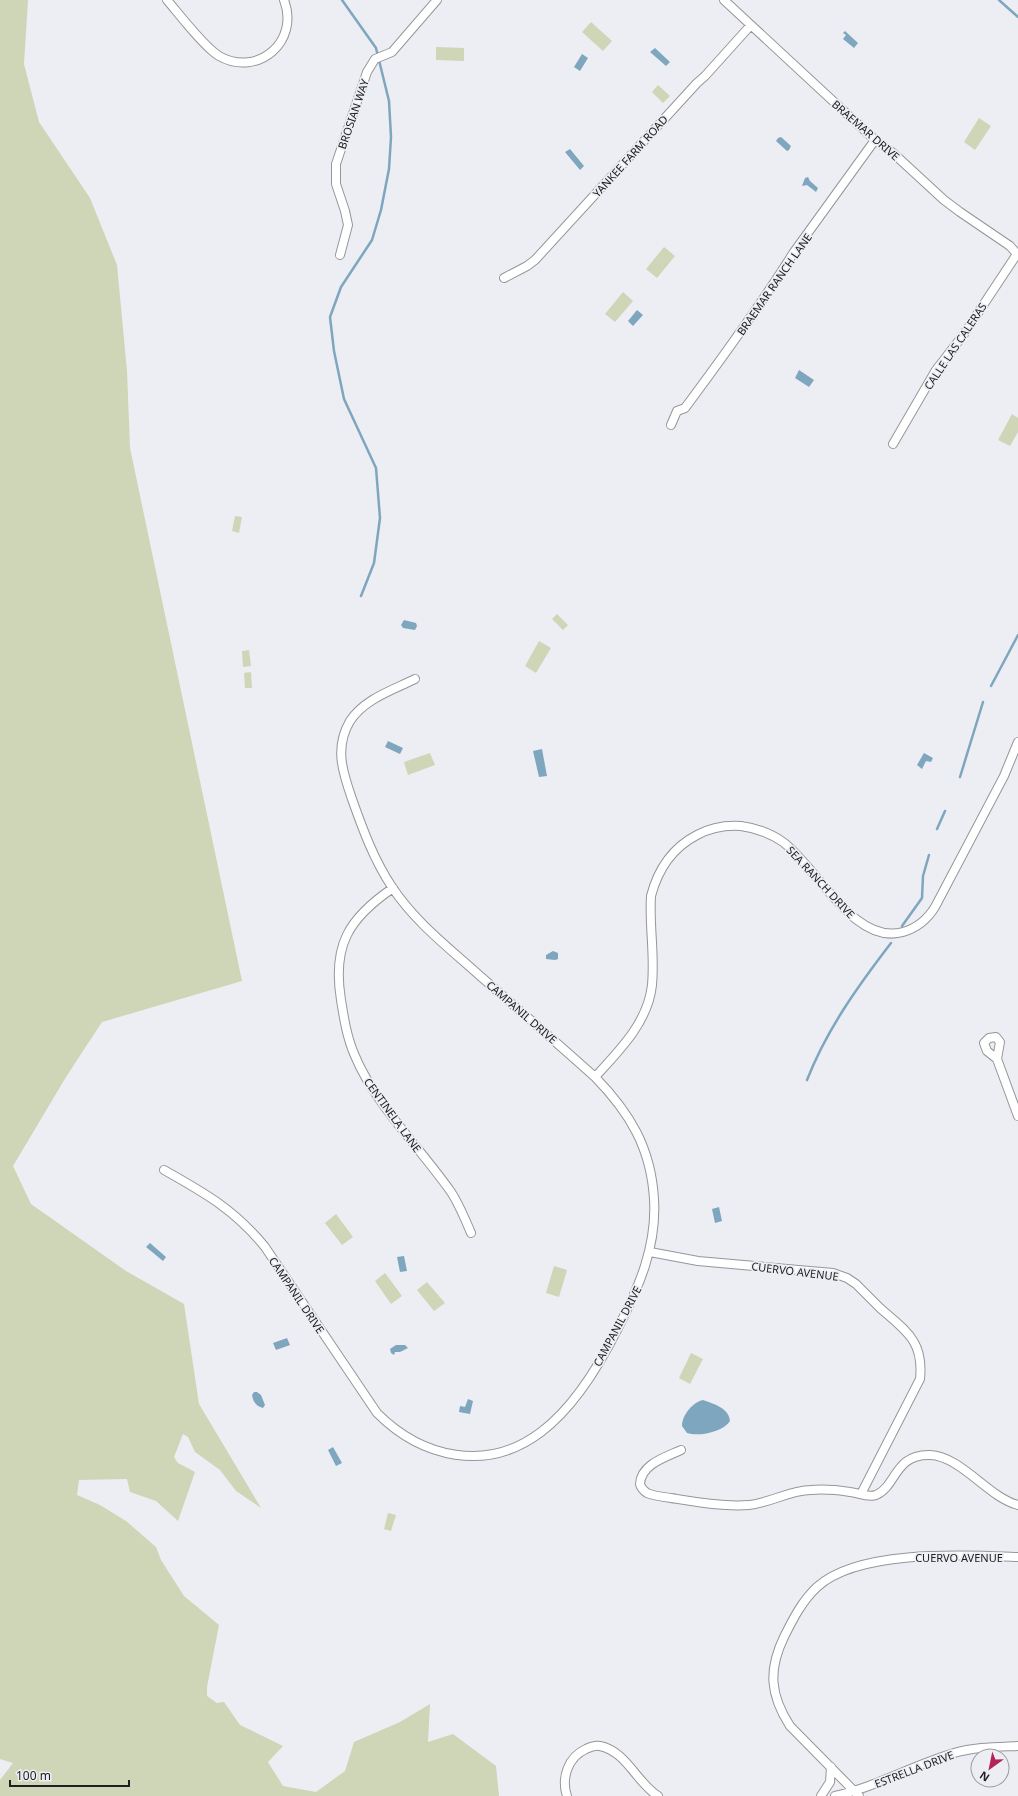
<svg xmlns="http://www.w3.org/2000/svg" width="1018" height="1796" font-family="'Noto Sans',sans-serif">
	<rect width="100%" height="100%" fill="#edeef3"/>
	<path fill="#cfd5b7" d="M 0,0 L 28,0 L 24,64 L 39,122 L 90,198 L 117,265 L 127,371 L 130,448 L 242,981 L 102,1022 L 66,1077 L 13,1166 L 31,1204 L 126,1271 L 184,1304 L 199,1404 L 261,1508 L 236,1491 L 220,1470 L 195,1452 L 188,1437 L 183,1434 L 174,1457 L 178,1463 L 195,1472 L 178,1521 L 156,1501 L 130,1492 L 127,1479 L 79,1480 L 77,1495 L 100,1505 L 126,1521 L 156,1547 L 161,1560 L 184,1596 L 219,1625 L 207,1687 L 207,1696 L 217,1703 L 224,1702 L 240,1725 L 283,1746 L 268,1762 L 283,1786 L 316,1792 L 345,1771 L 354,1742 L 400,1722 L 430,1704 L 428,1742 L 453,1734 L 496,1766 L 499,1796 L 0,1796 L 0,1780 L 13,1763 L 0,1759 Z
		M 591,22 L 612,41 L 603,51 L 582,32 Z
		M 436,47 L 464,48 L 464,61 L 436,60 Z
		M 658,85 L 670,96 L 663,103 L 652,92 Z
		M 979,118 L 991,126 L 975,150 L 964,142 Z
		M 664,247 L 675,256 L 657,278 L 646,269 Z
		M 623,292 L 633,301 L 615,322 L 605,314 Z
		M 1012,414 L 1018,418 L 1018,432 L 1010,446 L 998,440 Z
		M 235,516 L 242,517 L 239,533 L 232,531 Z
		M 557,614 L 568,625 L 563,630 L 552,619 Z
		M 539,641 L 551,648 L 536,673 L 525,666 Z
		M 249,650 L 251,666 L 243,667 L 242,651 Z
		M 251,672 L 252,688 L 245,688 L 244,673 Z
		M 430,753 L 435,765 L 408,775 L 404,762 Z
		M 336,1214 L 353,1237 L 342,1245 L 325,1223 Z
		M 554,1266 L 567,1270 L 559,1297 L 546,1293 Z
		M 385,1273 L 402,1296 L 391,1304 L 375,1281 Z
		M 427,1282 L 445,1303 L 434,1311 L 417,1290 Z
		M 691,1353 L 703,1359 L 690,1384 L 679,1378 Z
		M 388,1513 L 396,1515 L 391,1531 L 384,1529 Z"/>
	<path fill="#7ea6be" d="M 845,31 L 858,43 L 854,48 L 843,39 L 846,35 L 843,33 Z
		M 655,48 L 670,62 L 666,66 L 650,52 Z
		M 582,54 L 588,58 L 580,71 L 574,67 Z
		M 781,137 L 791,146 L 789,150 L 787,151 L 776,141 L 778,138 Z
		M 570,149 L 584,166 L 580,170 L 565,152 Z
		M 808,177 L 810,181 L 818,188 L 816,192 L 807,185 L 802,186 L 805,178 Z
		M 637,310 L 643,315 L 633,326 L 628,321 Z
		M 799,370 L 814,380 L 809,387 L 795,378 Z
		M 404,620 L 416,623 L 417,626 L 415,630 L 403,628 L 401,625 Z
		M 388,741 L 403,748 L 400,754 L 385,747 Z
		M 542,749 L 547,776 L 539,777 L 533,751 Z
		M 924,753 L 933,758 L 931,762 L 926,761 L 922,769 L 917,765 Z
		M 553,951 L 558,953 L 558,959 L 555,960 L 546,959 L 546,955 Z
		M 719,1207 L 722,1221 L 715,1223 L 712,1209 Z
		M 150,1243 L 166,1257 L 163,1261 L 146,1247 Z
		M 404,1256 L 407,1271 L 400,1272 L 397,1257 Z
		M 287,1338 L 290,1345 L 276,1350 L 273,1343 Z
		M 396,1345 L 405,1345 L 408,1348 L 400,1352 L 395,1352 L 394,1355 L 391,1353 L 390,1349 Z
		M 254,1392 L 257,1392 L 261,1395 L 265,1405 L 263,1408 C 257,1407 253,1402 252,1395 Z
		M 468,1399 L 473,1401 L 470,1414 L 459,1412 L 460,1406 L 465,1407 Z
		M 703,1400 C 714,1404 729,1408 730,1421 C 723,1432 699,1437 687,1433 L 682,1426 C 682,1415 693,1402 703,1400 Z
		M 333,1447 L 342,1463 L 336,1466 L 328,1450 Z"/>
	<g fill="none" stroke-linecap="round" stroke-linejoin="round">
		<path stroke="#7ea6be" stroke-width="2.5" d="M 342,0 L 376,48 L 389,101 L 391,137 L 389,169 L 381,210 L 372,240 L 341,287 L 330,317 L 334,351 L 344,399 L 376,468 L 380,518 L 374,563 L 361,596
			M 999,0 L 1018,17
			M 991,686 L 1018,635
			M 960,777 L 983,702
			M 937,829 L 945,811
			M 902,926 L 922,898 L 923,876 L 929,855
			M 807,1080 C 827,1029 858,986 891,943"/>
		<g stroke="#95969a" stroke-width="10">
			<path id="street" d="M 167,0 C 179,14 204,47 219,56 C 258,78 300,41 284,0
				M 724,0 L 875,140 L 893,153 L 944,200 L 960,212 L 1010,246 L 1017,254 L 964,334 L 936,370 L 893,444
				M 340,255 L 348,225 L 345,211 L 336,184 L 336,164 L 367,72 L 375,59 L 392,52 L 437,0
				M 504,278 L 527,266 L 535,260 L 697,83 L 705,76 L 750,26
				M 671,425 L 677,411 L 685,408 C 723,357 760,306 794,252 L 875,140
				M 393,888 C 349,918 332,945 341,1000 C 344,1019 347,1038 355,1056 C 375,1104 421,1149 451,1192 C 459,1204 465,1219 471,1233
				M 997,1059 L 987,1051 L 984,1043 L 989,1038 L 996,1037 L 1000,1042 L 997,1059 L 1018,1116
				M 595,1077 C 620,1050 648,1022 652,985 C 655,955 649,925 651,896 C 658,869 672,848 697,835 C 710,828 726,825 741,826 C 756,828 770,833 783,842 C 817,867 854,946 903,932 C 917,928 927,920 935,907 L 1004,776 L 1018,742
				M 164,1170 C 205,1193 235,1210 265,1247 L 377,1413 C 422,1458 487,1473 541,1432 C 573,1408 600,1364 618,1328 C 639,1287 657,1246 654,1199 C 651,1148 630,1113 595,1077 C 557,1043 518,1009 479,975 C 449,948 415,922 392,887 C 374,860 363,830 352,799 C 343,773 334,748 350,721 C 364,699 393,690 415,679
				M 650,1252 L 698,1261 L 833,1273 L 847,1278 L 856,1284 C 864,1292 872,1300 880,1308 C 906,1331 924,1341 920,1379 L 861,1494
				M 681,1450 C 666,1457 641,1464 640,1484 C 641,1488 644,1491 647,1493 C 654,1496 663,1497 671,1498 C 696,1502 724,1507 749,1505 C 770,1503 790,1490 811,1490 C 823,1489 837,1490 850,1492 C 859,1493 868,1498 876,1495 C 897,1486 894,1454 930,1455 C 961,1456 989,1498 1018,1505
				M 567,1796 C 561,1778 568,1757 586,1749 C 590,1747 595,1745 600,1746 C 626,1751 637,1783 658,1796
				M 821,1796 L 830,1782 L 831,1767
				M 835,1796 C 876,1787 913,1765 954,1753 C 975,1747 996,1747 1018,1746
				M 859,1796 L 790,1726 C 770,1695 768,1670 784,1637 C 793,1619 802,1601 817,1587 C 858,1549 965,1555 1018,1557"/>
		</g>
		<use href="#street" stroke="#fff" stroke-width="8"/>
	</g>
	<g text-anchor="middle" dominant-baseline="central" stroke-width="3.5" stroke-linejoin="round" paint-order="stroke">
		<g font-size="11" fill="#202022" stroke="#edeef3">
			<text transform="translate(353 114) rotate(-71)">BROSIAN WAY</text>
			<text transform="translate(866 130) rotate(41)">BRAEMAR DRIVE</text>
			<text transform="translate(630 156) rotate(-48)">YANKEE FARM ROAD</text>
			<text transform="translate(774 284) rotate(-55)">BRAEMAR RANCH LANE</text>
			<text transform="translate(955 346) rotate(-56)">CALLE LAS CALERAS</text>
			<text transform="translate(821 882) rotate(47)">SEA RANCH DRIVE</text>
			<text transform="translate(522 1012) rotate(41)">CAMPANIL DRIVE</text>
			<text transform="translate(393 1115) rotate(54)">CENTINELA LANE</text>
			<text transform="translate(795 1271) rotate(7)">CUERVO AVENUE</text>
			<text transform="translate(297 1295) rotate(56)">CAMPANIL DRIVE</text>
			<text transform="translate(617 1326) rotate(-62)">CAMPANIL DRIVE</text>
			<text x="959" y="1557">CUERVO AVENUE</text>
			<text transform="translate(914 1769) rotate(-21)">ESTRELLA DRIVE</text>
		</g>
	</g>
	<g transform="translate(990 1768) rotate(213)"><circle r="19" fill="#edeef3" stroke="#9b9c9f"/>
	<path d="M0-3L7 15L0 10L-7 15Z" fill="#b42456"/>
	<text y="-6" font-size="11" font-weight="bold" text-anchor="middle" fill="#202022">N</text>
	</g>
	<path d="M10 1780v6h119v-6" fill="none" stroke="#202022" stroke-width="2"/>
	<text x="16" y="1780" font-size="12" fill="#202022" stroke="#edeef3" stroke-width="3" paint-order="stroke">100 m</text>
</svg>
